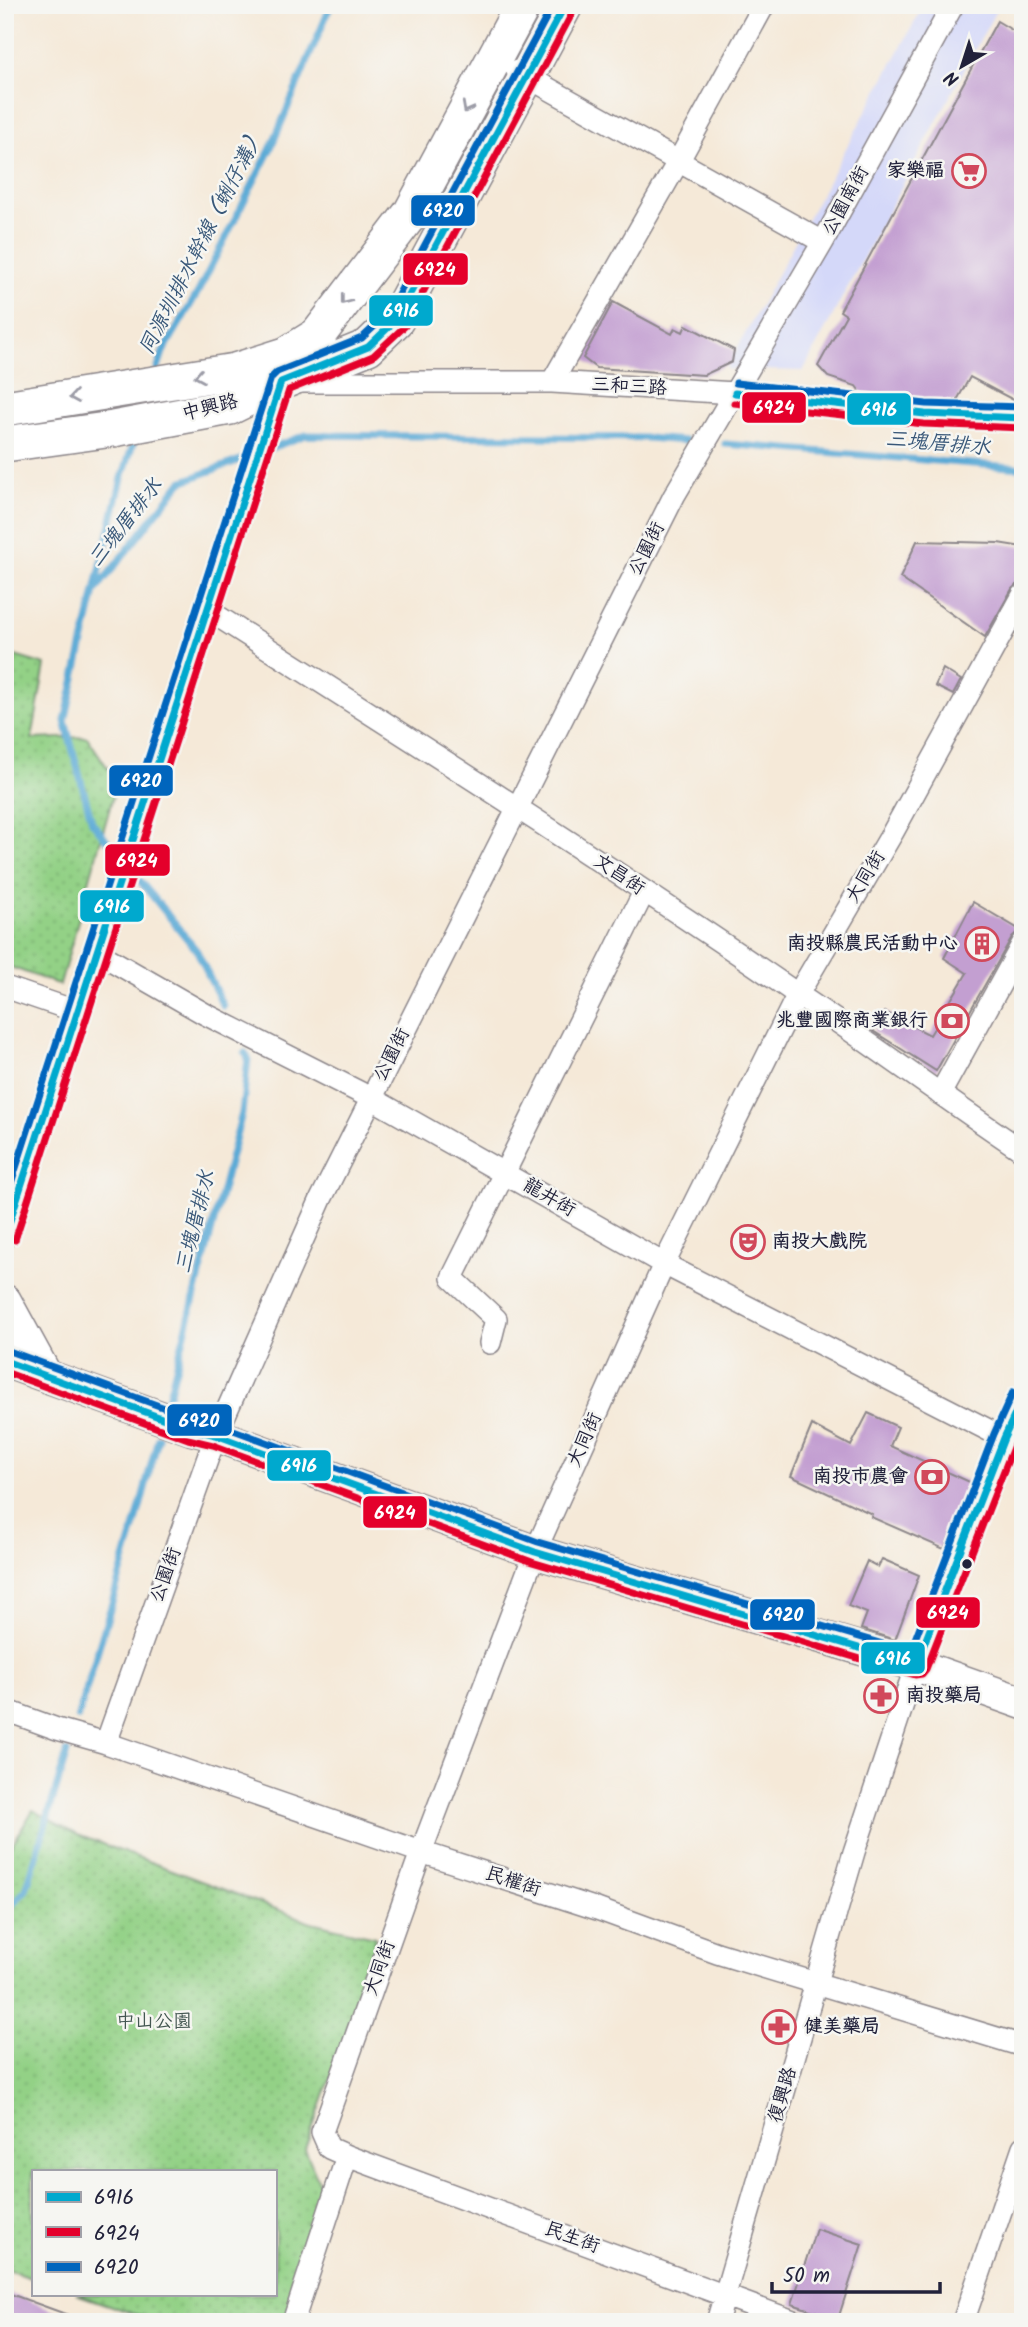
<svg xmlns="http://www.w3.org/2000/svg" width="1028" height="2327" font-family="Kalam,'LXGW WenKai TC',sans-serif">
	<defs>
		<pattern id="green-dots" width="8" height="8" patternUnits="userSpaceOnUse" patternTransform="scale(1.75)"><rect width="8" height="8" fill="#93d186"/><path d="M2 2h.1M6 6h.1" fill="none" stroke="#7eb375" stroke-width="1.8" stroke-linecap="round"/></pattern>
	</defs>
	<rect width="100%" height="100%" fill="#f6f6f2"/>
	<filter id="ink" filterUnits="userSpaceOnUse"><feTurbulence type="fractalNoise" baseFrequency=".0143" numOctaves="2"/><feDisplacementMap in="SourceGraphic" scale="14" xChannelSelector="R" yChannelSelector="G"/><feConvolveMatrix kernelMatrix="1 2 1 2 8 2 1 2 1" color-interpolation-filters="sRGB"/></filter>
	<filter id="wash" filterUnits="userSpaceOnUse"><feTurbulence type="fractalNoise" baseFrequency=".00686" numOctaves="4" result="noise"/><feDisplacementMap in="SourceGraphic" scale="28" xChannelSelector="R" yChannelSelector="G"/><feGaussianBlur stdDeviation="1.57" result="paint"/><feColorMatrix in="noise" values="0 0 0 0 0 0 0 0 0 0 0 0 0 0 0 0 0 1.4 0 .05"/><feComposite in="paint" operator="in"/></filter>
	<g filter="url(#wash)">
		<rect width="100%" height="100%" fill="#f5e9d8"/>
		<path fill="#d4d8f9" d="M 924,5 L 999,5 L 803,371 L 726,369 Z"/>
		<path fill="url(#green-dots)" stroke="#5a7a60" stroke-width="2" d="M 5,653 L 45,665 L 32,739 L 87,737 L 117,782 L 60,985 L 5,965 Z
			M 33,1810 L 78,1835 L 311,1922 L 375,1937 L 374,1959 L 305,2149 L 322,2189 L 306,2259 L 285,2322 L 158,2322 L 76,2294 L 275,2294 L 275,2171 L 33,2171 L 33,2279 L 5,2269 L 5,1856 Z"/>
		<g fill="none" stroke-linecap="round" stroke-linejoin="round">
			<path stroke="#5caad6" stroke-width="7" d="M 156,374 L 163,352 L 198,292 L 270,150 L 331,5
				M 725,444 L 1023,468
				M 263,451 L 306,435 L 647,438 L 686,441
				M 96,586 L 122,478 L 136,435
				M 223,1006 L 197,951 L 92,822 L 65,721 L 95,591 L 181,482 L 251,456
				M 168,1399 L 242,1113 L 248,1058 L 245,1053
				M 78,1717 L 138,1515 L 158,1438
				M 5,1912 L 26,1890 L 67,1752"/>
		</g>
		<g id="blocks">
			<path fill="#c39fd1" d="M 997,21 L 1012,30 L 1023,26 L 1023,405 L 970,377 L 956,402 L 862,394 L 856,386 L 828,377 L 818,366 L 846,315 L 840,311 Z
				M 613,302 L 672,334 L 675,328 L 683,332 L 686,325 L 734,350 L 732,362 L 704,375 L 596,368 L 583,358 Z
				M 917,541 L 998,543 L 1023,547 L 1023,579 L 1012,589 L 985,637 L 900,578 Z
				M 943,669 L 961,680 L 953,695 L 935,686 Z
				M 973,902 L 1020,930 L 1012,937 L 936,1071 L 873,1031 L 885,1012 L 930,1035 L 967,973 L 944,958 Z
				M 868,1413 L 898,1427 L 890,1446 L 972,1483 L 944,1549 L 871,1517 L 872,1514 L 791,1476 L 812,1425 L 851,1446 Z
				M 882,1559 L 919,1575 L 895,1640 L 861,1629 L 867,1613 L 848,1606 L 867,1561 L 878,1567 Z
				M 816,2229 L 862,2244 L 838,2319 L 792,2304 Z
				M 5,2292 L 82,2320 L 82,2322 L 5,2322 Z"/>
		</g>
	</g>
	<g filter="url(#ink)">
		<use href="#blocks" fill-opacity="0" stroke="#8c868a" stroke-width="2"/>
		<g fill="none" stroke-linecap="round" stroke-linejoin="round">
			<g stroke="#8c868a" stroke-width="24">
				<path id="street" d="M 517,71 L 823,242
					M 299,382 L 552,382 L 735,393 L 925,414 L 1023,418
					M 552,382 L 678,162 L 764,5
					M 208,610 C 405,736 604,861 797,994 C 873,1045 947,1100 1023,1151
					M 97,952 L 205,1014 L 371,1098 L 664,1264 L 1004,1438
					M 5,987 L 78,1012
					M 940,1094 L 1023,943
					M 5,1237 L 265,428 L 283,380
					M 490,1343 L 496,1319 L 452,1278 L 644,892
					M 5,1710 L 57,1729 L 106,1743 L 421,1852 L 597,1909 L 717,1953 L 1023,2046
					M 106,1743 L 216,1435 L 321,1199 L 674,496 L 823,242 L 953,5
					M 347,2156 L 796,2322
					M 293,2322 L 347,2156 L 329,2148 L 322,2132 L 421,1852 L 535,1552 L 664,1264 L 798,994 L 893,832 L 1023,595
					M 717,2322 L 854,1852 L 916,1665 L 1004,1438 L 1023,1396
					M 963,2322 L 1023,2147"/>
			</g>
			<g stroke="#8c868a" stroke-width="35">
				<path id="secondary" d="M 5,1301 L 45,1374
					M 5,1361 L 192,1429 L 216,1435 L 535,1552 L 916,1665 L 1023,1703"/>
			</g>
			<g stroke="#8c868a" stroke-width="38">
				<path id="primary" d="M 5,408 L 235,371 L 286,355 L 318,335 L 411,213 L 523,5
					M 5,444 L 113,429 L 230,407 L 281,382 L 368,347 L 396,320 L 565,5"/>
			</g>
			<use href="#street" stroke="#fff" stroke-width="21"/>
			<use href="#secondary" stroke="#fff" stroke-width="32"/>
			<use href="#primary" stroke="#fff" stroke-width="35"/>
			<g stroke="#f6f6f2" stroke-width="12">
				<path id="bus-1" d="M 735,393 L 925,414 L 1023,418
					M 5,1236 L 281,382 L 368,347 L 396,320 L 565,5
					M 5,1361 L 192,1429 L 216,1435 L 535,1552 L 916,1665 L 1004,1438 L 1023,1397"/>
			</g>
			<g stroke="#f6f6f2" stroke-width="12">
				<path id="bus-2" d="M 734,403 L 924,424 L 1023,428
					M 15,1240 L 289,390 L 373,356 L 405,326 L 574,10
					M 5,1372 L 188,1439 L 213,1445 L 532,1562 L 915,1675 L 922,1674 L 926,1669 L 1023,1422"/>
			</g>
			<g stroke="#f6f6f2" stroke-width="12">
				<path id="bus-3" d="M 736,383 L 926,404 L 1023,407
					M 5,1202 L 271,378 L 277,372 L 362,338 L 388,314 L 553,5
					M 9,1351 L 195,1419 L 220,1425 L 538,1542 L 910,1652 L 994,1434 L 1013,1392"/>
			</g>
			<use href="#bus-1" stroke="#00a9ce" stroke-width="7"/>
			<use href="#bus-2" stroke="#e4002b" stroke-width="7"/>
			<use href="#bus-3" stroke="#0065bd" stroke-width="7"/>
		</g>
		<defs><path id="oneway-chevron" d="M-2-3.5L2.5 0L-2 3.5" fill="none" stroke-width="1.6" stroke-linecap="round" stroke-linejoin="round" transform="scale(1.75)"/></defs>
		<g stroke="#9c9ca7">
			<use href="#oneway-chevron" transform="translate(467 108) rotate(118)"/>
			<use href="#oneway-chevron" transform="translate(345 300) rotate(128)"/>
			<use href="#oneway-chevron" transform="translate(199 376) rotate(171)"/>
			<use href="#oneway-chevron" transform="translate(74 397) rotate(171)"/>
		</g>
	</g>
	<defs>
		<g id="supermarket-ring" transform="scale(1.75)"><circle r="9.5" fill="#f6f6f2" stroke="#d1495b" stroke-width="1.5"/><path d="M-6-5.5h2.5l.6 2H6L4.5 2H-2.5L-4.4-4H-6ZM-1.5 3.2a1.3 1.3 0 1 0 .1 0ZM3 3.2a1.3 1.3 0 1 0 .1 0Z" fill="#d1495b"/></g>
		<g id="building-ring" transform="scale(1.75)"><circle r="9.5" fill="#f6f6f2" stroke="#d1495b" stroke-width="1.5"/><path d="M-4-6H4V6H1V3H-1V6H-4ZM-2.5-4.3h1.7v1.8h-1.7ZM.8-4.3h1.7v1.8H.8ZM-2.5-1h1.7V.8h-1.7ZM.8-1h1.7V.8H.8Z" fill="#d1495b"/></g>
		<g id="bank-ring" transform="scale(1.75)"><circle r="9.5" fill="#f6f6f2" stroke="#d1495b" stroke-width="1.5"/><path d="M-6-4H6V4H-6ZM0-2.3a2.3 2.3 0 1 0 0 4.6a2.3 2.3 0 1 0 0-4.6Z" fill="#d1495b"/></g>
		<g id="theatre-ring" transform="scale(1.75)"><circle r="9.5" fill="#f6f6f2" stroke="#d1495b" stroke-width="1.5"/><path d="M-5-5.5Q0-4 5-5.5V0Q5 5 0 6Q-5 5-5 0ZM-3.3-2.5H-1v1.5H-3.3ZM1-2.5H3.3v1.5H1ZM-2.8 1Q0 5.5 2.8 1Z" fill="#d1495b"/></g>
		<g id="pharmacy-ring" transform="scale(1.75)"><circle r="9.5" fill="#f6f6f2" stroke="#d1495b" stroke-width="1.5"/><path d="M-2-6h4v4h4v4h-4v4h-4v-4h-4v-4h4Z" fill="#d1495b"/></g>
	</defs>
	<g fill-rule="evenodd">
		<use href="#supermarket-ring" x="969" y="171"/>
		<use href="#building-ring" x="982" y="944"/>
		<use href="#bank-ring" x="952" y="1021"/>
		<use href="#theatre-ring" x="748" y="1242"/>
		<use href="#bank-ring" x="932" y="1477"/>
		<use href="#pharmacy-ring" x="881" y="1696"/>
		<use href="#pharmacy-ring" x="779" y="2027"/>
	</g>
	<circle fill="#22223b" stroke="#f6f6f2" stroke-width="2.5" cx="967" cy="1564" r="6"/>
	<g text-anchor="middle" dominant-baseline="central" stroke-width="5" stroke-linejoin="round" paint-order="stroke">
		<g font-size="19" font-weight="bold" fill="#22223b" stroke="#f6f6f2" text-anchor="end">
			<text x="944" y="171">家樂福</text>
			<text x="958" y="944">南投縣農民活動中心</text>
			<text x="928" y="1021">兆豐國際商業銀行</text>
			<text x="772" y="1242" text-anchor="start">南投大戲院</text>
			<text x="908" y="1477">南投市農會</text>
			<text x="906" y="1696" text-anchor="start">南投藥局</text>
			<text x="804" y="2027" text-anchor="start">健美藥局</text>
		</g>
		<g font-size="19" fill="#22223b" stroke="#f6f6f2">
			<text transform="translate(846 201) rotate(-61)">公園南街</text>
			<text transform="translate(629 387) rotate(3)">三和三路</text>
			<text transform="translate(210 408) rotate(-14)">中興路</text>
			<text transform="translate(647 549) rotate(-63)">公園街</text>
			<text transform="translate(619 875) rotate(34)">文昌街</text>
			<text transform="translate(866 877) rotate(-59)">大同街</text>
			<text transform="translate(392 1055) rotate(-63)">公園街</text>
			<text transform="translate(549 1198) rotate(30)">龍井街</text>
			<text transform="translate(585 1440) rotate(-66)">大同街</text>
			<text transform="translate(166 1575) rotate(-70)">公園街</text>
			<text transform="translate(513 1882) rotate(18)">民權街</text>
			<text transform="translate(380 1968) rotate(-70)">大同街</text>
			<text transform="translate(783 2095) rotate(-74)">復興路</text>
			<text transform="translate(572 2238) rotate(20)">民生街</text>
		</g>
		<g font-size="19" fill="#445752" stroke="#f6f6f2">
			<text x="154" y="2022">中山公園</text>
		</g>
		<g font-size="21" font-style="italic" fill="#395879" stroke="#f6f6f2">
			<text transform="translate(200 247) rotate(-63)">同源圳排水幹線 (蜊仔溝)</text>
			<text transform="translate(938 444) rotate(5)">三塊厝排水</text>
			<text transform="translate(126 523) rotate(-52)">三塊厝排水</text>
			<text transform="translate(196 1222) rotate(-76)">三塊厝排水</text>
		</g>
	</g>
	<g stroke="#f6f6f2" stroke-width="2.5">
		<rect x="410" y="194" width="66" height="33" rx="7" fill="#0065bd"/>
		<rect x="402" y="252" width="67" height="34" rx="7" fill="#e4002b"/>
		<rect x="368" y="294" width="66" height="33" rx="7" fill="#00a9ce"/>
		<rect x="741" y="391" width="66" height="33" rx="7" fill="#e4002b"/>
		<rect x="846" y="392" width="66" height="34" rx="7" fill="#00a9ce"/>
		<rect x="108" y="764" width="66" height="33" rx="7" fill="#0065bd"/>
		<rect x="104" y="843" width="67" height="34" rx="7" fill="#e4002b"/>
		<rect x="79" y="889" width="66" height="34" rx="7" fill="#00a9ce"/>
		<rect x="166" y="1403" width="67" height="34" rx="7" fill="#0065bd"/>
		<rect x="266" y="1449" width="66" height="33" rx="7" fill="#00a9ce"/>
		<rect x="362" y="1495" width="66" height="34" rx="7" fill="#e4002b"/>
		<rect x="915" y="1596" width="66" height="33" rx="7" fill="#e4002b"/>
		<rect x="749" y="1598" width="67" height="33" rx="7" fill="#0065bd"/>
		<rect x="860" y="1641" width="66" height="34" rx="7" fill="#00a9ce"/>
	</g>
	<g font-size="19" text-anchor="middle" font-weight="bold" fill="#fff">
		<text x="443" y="217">6920</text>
		<text x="435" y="276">6924</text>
		<text x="401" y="317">6916</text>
		<text x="774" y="414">6924</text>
		<text x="879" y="416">6916</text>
		<text x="141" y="787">6920</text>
		<text x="137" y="867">6924</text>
		<text x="112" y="913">6916</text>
		<text x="199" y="1427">6920</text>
		<text x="299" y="1472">6916</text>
		<text x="395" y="1519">6924</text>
		<text x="948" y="1619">6924</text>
		<text x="783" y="1621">6920</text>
		<text x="893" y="1665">6916</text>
	</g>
	<rect width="1028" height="2327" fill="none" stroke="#f6f6f2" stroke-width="28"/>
	<rect x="32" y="2170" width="245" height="126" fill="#f6f6f2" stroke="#a1a1a9" stroke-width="2"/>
	<rect x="46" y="2192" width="35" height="10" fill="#00a9ce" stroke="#a1a1a9" stroke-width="2"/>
	<text x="94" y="2204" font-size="21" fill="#22223b">6916</text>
	<rect x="46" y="2227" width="35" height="10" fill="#e4002b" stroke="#a1a1a9" stroke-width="2"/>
	<text x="94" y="2240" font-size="21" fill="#22223b">6924</text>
	<rect x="46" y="2262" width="35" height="10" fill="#0065bd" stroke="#a1a1a9" stroke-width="2"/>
	<text x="94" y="2274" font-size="21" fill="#22223b">6920</text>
	<g transform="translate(962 66) rotate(219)" stroke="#f6f6f2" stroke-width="5" paint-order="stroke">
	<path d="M0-5L12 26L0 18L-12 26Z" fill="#22223b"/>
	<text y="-10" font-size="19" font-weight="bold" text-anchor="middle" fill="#22223b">N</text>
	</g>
	<path d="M772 2282v10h168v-10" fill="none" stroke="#22223b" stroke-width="3.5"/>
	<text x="783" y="2282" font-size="21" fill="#22223b" stroke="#f6f6f2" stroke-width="5" paint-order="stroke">50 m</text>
</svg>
